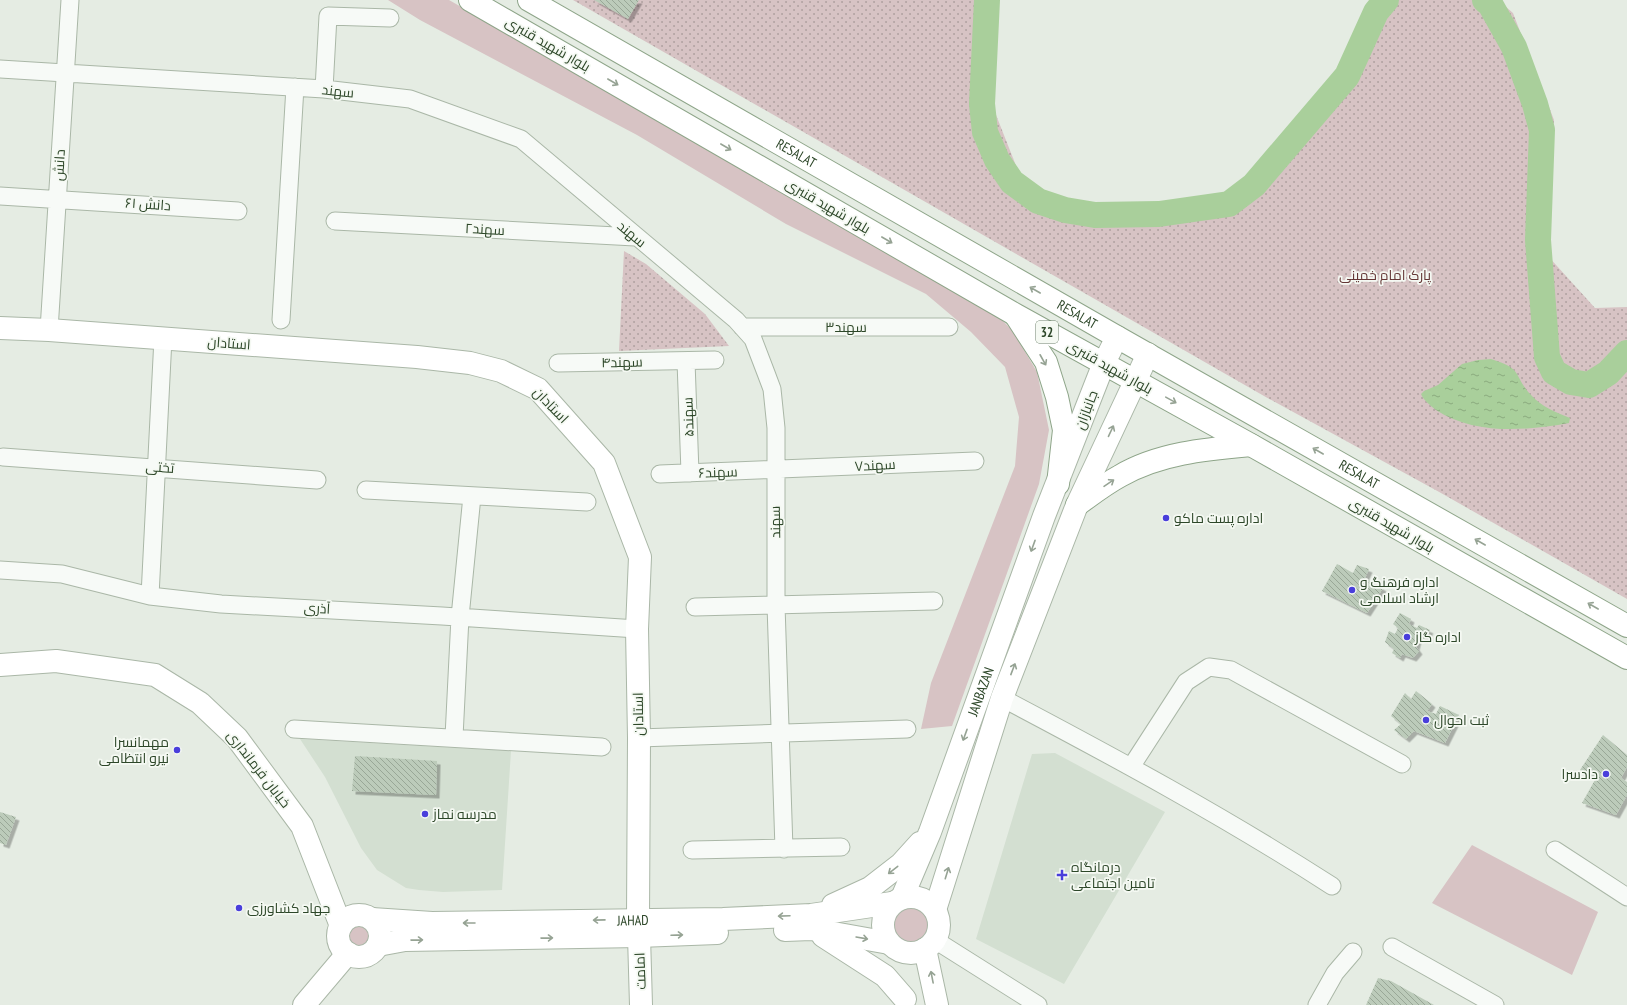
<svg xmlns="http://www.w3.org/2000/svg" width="1627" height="1005" font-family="'PT Sans Narrow',Cairo,sans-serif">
	<defs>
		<pattern id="park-dots" width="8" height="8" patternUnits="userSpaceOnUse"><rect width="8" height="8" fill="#d7c3c4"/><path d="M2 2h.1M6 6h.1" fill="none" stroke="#afa09f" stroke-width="1.8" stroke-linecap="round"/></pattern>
		<pattern id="water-ripples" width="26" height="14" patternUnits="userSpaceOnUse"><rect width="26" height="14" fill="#a9cf9b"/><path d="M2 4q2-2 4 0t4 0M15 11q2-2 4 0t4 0" fill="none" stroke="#8aaa7e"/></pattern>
		<pattern id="building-back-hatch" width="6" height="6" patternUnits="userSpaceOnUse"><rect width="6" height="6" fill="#bccbba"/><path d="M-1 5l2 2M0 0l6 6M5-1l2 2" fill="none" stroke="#99a797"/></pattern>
		<filter id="shadow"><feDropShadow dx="3.5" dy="3.5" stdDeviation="0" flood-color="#0004"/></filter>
	</defs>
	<rect width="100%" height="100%" fill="#e5ece3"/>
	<path fill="#d3dfd1" d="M 300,739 L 511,751 L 502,890 L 443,892 L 419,890 L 406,888 L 377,870 L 361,848 L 325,777 Z
		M 1055,753 L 1165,812 L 1064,984 L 976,939 L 1032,754 Z"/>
	<path fill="#d7c3c4" d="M 388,0 L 449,0 L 874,242 L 996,314 L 1013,331 L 1037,372 L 1049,430 L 1039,484 L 952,726 L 921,729 L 931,683 L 1015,466 L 1019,417 L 1005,367 L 971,332 L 926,294 L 786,224 L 637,135 L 420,20 Z
		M 1472,845 L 1598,912 L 1572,975 L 1432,903 Z
		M892 924a18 18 0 1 1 36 0a18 18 0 1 1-36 0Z
		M344 936a16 16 0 1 1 32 0a16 16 0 1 1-32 0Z"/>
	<path fill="url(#park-dots)" d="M 573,0 L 979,0 L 978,29 L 987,92 L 1028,196 L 1147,219 L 1207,215 L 1291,137 L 1344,71 L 1392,0 L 1498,0 L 1513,13 L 1554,120 L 1547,255 L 1595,308 L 1627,307 L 1627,599 L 1441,493 L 1264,396 Z
		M 624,251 L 646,264 L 705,314 L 729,346 L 619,351 Z"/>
	<path fill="url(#water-ripples)" d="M 1491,359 C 1524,369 1512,374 1531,395 C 1542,407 1555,412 1570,418 L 1569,423 C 1526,431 1474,435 1436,410 C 1430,405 1424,401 1421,394 L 1424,391 L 1438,385 L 1462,364 L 1478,360 Z"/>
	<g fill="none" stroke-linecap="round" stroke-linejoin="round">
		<path stroke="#a9cf9b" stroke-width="26" d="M 987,0 L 982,104 L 985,132 L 997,160 L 1012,182 L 1038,201 L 1065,210 L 1095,215 L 1159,214 L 1229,204 L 1254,185 L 1347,76 L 1376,12 L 1386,0
			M 1485,0 L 1490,4 L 1514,47 L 1535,104 L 1542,130 L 1538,240 L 1547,357 L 1554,372 L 1571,382 L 1589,385 L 1608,373 L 1627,353"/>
	</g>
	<path fill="url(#building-back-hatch)" filter="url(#shadow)" d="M 594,0 L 639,0 L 628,19 Z
		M 1337,564 L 1353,573 L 1357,565 L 1369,569 L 1365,578 L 1383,588 L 1367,613 L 1322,591 Z
		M 1400,613 L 1411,619 L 1409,624 L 1417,628 L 1419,625 L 1430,630 L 1424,640 L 1418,639 L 1416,647 L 1419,651 L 1413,658 L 1402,654 L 1400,658 L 1392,653 L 1394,649 L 1385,642 L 1389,631 L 1395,634 L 1398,628 L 1393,624 Z
		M 1416,691 L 1432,704 L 1427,711 L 1436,714 L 1440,706 L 1459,715 L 1445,743 L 1414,731 L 1406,739 L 1394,730 L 1401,724 L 1391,716 L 1405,693 L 1411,699 Z
		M 1603,735 L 1627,755 L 1627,767 L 1621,778 L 1627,782 L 1627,795 L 1616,815 L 1582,803 L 1596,778 L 1580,770 Z
		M 355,756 L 437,761 L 436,795 L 352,791 Z
		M 0,812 L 16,817 L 6,845 L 0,843 Z
		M 1378,978 L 1391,981 L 1434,1005 L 1366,1005 Z"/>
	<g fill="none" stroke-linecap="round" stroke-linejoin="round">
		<g stroke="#aab7a7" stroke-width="19">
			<path id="street" d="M 0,69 L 324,89 L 410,99 L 521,139 L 736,320 L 753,339 L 766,373 L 772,389 L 776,428 L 776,605 L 784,849
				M 324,89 L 328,16 L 390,18
				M 0,196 L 238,211
				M 335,221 L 635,237
				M 281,320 L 295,87
				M 742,327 L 949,327
				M 49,330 L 70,0
				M 686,361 L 690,473
				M 558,363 L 715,360
				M 3,457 L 317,480
				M 660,474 L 975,461
				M 366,490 L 587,502
				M 0,570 L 62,574 L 150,596 L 221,604 L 442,616 L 637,629
				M 150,596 L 163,338
				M 695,607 L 934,601
				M 1002,698 C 1114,757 1225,817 1332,886
				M 294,729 L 602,747
				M 454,737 L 460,617 L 472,496
				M 639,738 L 907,729
				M 1131,767 L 1186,682 L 1209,667 L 1231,670 L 1402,764
				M 692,850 L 841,847
				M 1555,850 L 1627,897
				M 935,940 L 1038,1005
				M 1392,947 L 1495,1005
				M 1317,1005 L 1335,973 L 1353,952"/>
		</g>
		<g stroke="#aab7a7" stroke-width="24">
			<g id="secondary">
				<path d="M 0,328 L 49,330 L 417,357 L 470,363 L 501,371 L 538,389 L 604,463 L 640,557 L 637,629 L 639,738 L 638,919"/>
				<path d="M 0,665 L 56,661 L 155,675 L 200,703 L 237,738 L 302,826 L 341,926"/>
				<circle cx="911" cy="925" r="28"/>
				<path id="s1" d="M 902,898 L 930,832 L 1044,516 L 1104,363 L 1117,337"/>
				<path d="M 833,905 L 870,888 L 901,864 L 920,843"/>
				<path d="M 935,910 L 1002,698 L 1077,505 L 1148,354"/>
				<circle cx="359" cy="936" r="21"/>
				<path id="s2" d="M 372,919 L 432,923 L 723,919 L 811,915 L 892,903"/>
				<path d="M 785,930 L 811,929 L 889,943"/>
				<path d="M 639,936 L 641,1005"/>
				<path d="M 823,936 L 885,976 L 905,999"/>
				<path d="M 378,945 L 405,940 L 639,936 L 717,933"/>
				<path d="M 925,949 L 937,1005"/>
				<path d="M 304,1005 L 348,953"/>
			</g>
		</g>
		<g stroke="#8ea589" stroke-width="24">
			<g id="highway">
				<path d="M 470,0 L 1016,315 L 1251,445 L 1627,658"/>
				<path id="s3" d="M 529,0 L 1117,337 L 1627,626"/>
				<path d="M 1016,316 L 1046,362 L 1057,397 L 1064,430 L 1058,484"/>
				<path d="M 1077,505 C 1091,495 1105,484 1120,476 C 1159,453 1207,449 1251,445"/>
			</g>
		</g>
		<use href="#street" stroke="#f7faf7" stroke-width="17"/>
		<use href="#secondary" stroke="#fff" stroke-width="22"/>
		<use href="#highway" stroke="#fff" stroke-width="22"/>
	</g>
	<defs><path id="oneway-shaft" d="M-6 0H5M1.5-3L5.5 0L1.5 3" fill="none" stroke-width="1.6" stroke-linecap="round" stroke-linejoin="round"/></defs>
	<g stroke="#96a394">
		<use href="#oneway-shaft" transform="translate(613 82) rotate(30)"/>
		<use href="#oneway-shaft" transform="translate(726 147) rotate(30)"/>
		<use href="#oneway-shaft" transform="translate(887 240) rotate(30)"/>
		<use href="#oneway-shaft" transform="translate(1035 290) rotate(-150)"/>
		<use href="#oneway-shaft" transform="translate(1043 360) rotate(61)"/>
		<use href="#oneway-shaft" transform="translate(1171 400) rotate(29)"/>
		<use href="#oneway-shaft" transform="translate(1111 431) rotate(-65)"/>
		<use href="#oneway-shaft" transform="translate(1318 451) rotate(-150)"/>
		<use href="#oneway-shaft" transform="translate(1109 483) rotate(-34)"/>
		<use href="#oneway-shaft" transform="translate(1480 542) rotate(-150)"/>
		<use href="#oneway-shaft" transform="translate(1033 546) rotate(110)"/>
		<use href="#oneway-shaft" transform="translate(1593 606) rotate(-150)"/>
		<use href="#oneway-shaft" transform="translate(1013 669) rotate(-69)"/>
		<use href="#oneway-shaft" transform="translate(965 735) rotate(110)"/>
		<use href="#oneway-shaft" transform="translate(893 870) rotate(142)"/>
		<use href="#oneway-shaft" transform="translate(947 873) rotate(-73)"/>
		<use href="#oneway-shaft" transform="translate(784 916) rotate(178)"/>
		<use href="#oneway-shaft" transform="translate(599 920) rotate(179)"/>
		<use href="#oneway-shaft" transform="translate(469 923) rotate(180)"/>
		<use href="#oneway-shaft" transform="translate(677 935) rotate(-2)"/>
		<use href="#oneway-shaft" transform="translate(547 938) rotate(-1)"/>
		<use href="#oneway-shaft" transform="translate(862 938) rotate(10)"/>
		<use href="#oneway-shaft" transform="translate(417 940) rotate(-1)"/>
		<use href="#oneway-shaft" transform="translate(932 977) rotate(-101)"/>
	</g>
	<g fill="#493edb" stroke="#f5f9f3" stroke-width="1.5">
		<circle cx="1166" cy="518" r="4"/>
		<circle cx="1352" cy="590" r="4"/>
		<circle cx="1407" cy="637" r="4"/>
		<circle cx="1426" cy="720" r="4"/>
		<circle cx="177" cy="750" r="4"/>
		<circle cx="1606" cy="774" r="4"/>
		<circle cx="425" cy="814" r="4"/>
		<path d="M1060 869h4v4h4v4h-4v4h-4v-4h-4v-4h4z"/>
		<circle cx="239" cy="908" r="4"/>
	</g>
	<g text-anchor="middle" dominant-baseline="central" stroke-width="3.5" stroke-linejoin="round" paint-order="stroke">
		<rect fill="#f5f9f3" stroke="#697c66" stroke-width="1" x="1036" y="321" width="22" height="22" rx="3"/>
		<g font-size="13" font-weight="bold" fill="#2d4729">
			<text x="1047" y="332">32</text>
		</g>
		<g font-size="14" fill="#2d4729" stroke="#f5f9f3">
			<text transform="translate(548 44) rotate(30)">بلوار شهید قنبری</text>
			<text transform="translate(338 91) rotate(6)">سهند</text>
			<text stroke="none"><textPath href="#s3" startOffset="308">RESALAT</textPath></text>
			<text transform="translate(59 165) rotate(-86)">دانش</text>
			<text transform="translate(148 204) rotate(4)">دانش ۶۱</text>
			<text transform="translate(828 206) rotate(30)">بلوار شهید قنبری</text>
			<text transform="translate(485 229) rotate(3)">سهند۲</text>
			<text transform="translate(632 234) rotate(40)">سهند</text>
			<text stroke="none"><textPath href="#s3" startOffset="632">RESALAT</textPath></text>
			<text x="846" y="327">سهند۳</text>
			<text transform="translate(229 343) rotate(4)">استادان</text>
			<text transform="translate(622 362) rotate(-1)">سهند۴</text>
			<text transform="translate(1110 367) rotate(29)">بلوار شهید قنبری</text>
			<text transform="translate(551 405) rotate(46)">استادان</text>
			<text transform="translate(1086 410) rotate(-69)">جانبازان</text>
			<text transform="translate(688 417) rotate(-92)">سهند۵</text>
			<text transform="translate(875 465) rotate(-3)">سهند۷</text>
			<text transform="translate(160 467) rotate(4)">تختی</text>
			<text transform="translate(718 472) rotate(-2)">سهند۶</text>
			<text stroke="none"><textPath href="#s3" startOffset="956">RESALAT</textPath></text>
			<text transform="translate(775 522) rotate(-91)">سهند</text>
			<text transform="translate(1392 525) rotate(30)">بلوار شهید قنبری</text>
			<text transform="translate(317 608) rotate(3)">آذری</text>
			<text stroke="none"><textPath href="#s1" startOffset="221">JANBAZAN</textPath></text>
			<text transform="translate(638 714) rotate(-91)">استادان</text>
			<text transform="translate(259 769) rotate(52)">خیابان فرمانداری</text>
			<text stroke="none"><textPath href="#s2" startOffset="261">JAHAD</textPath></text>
			<text transform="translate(640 971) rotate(-92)">امامت</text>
		</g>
		<g font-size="14" fill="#643635" stroke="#f5f9f3">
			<text x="1385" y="275">پارک امام خمینی</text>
		</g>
		<g font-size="14" fill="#2d4729" stroke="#f5f9f3" text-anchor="start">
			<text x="1174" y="518">اداره پست ماکو</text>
			<text x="1360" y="582">اداره فرهنگ و<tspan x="1360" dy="16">ارشاد اسلامی</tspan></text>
			<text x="1415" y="637">اداره گاز</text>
			<text x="1434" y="720">ثبت احوال</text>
			<text x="169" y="742" text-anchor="end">مهمانسرا<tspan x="169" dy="16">نیرو انتظامی</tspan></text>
			<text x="1598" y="774" text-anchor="end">دادسرا</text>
			<text x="433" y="814">مدرسه نماز</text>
			<text x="1071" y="867">درمانگاه<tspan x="1071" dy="16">تامین اجتماعی</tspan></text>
			<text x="247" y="908">جهاد کشاورزی</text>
		</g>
	</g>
</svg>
